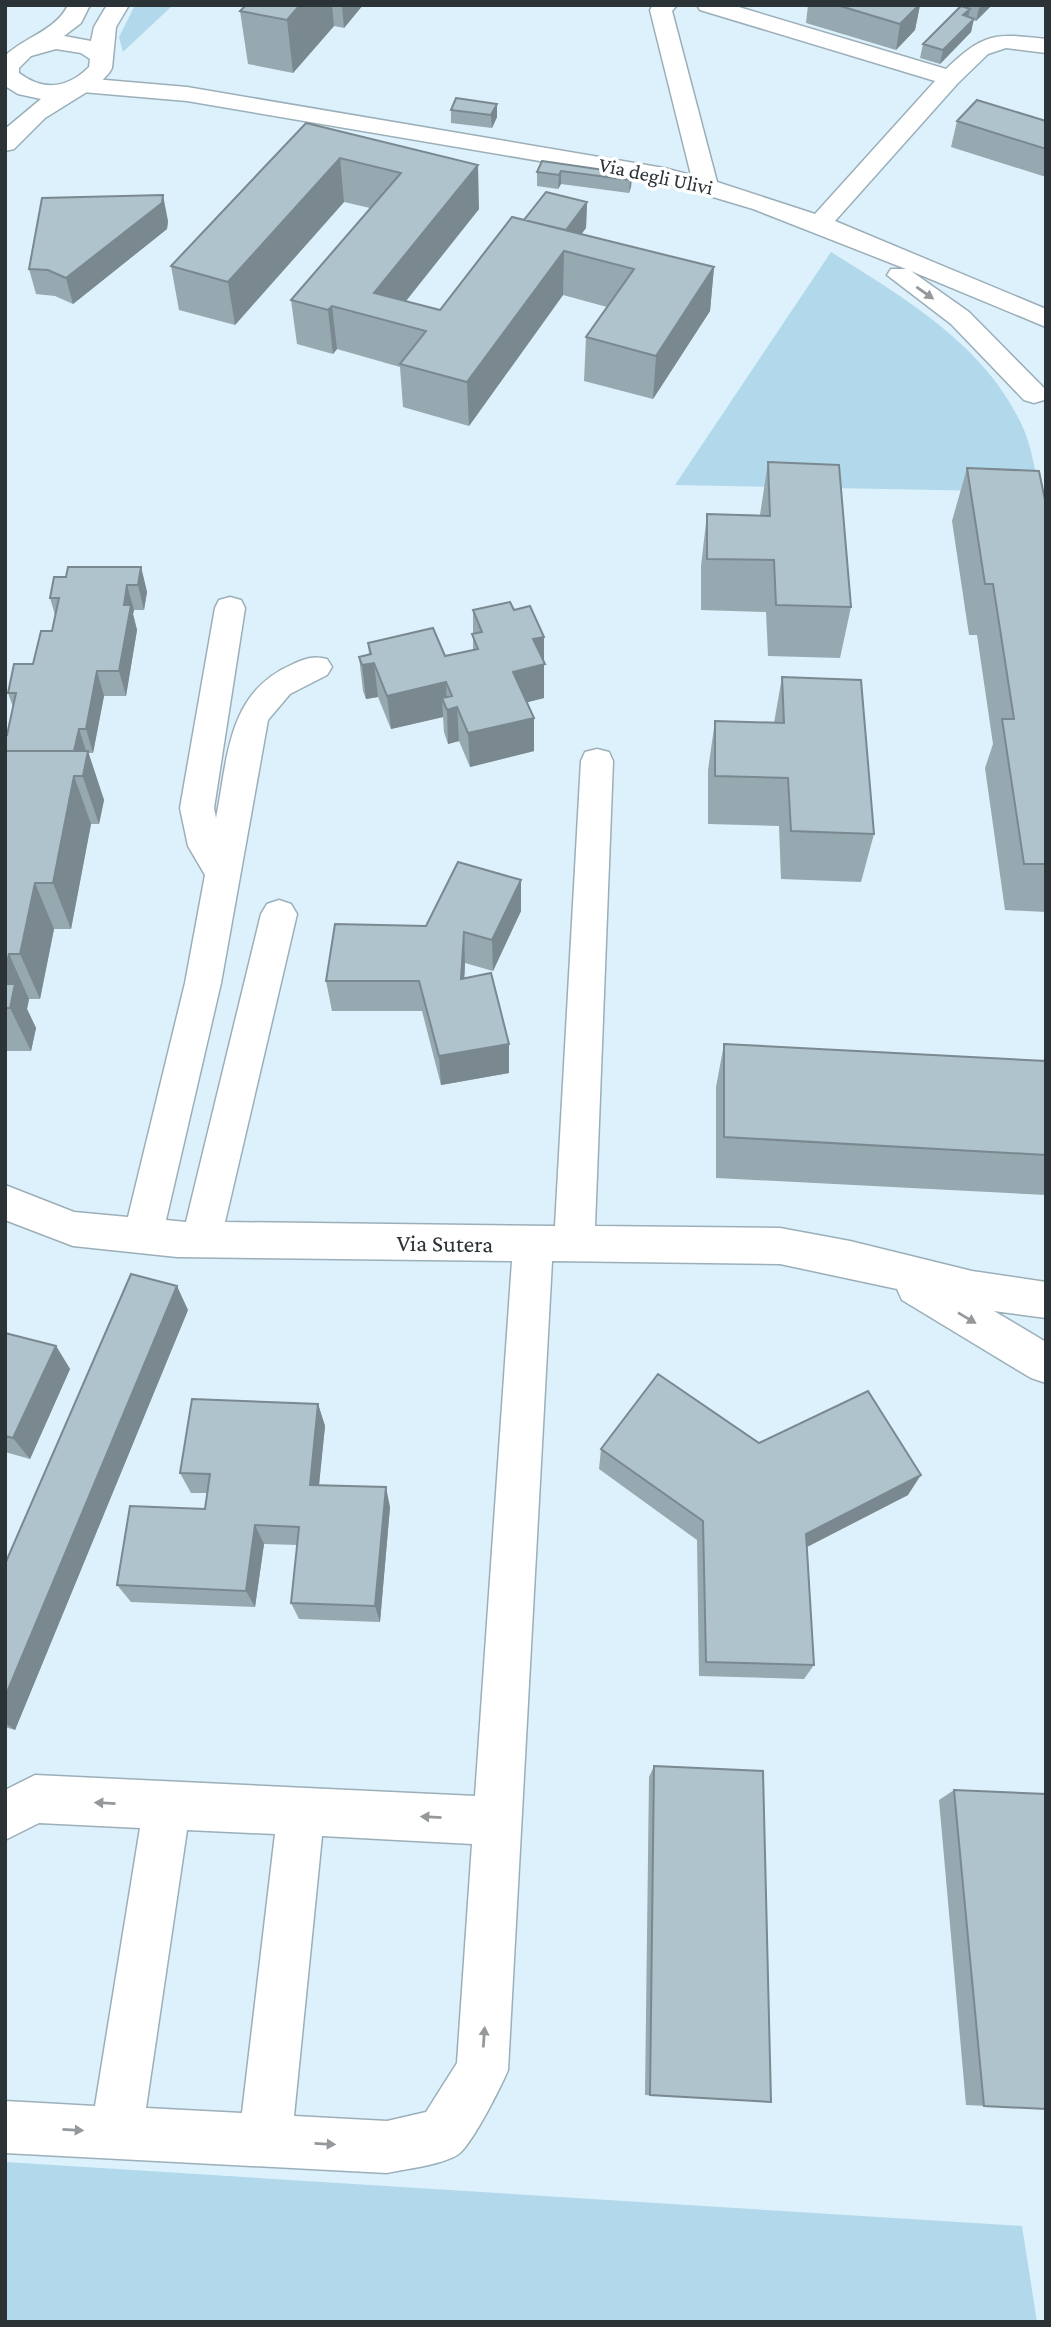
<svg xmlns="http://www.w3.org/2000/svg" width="1051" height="2327" font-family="'Crimson Pro',serif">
	<rect width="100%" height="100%" fill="#dcf1fb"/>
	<path fill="#b2d9eb" d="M 135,5 L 173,5 L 123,52 L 119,37 Z
		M 831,252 C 903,297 989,347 1024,430 C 1032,449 1035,472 1040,492 L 675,485 Z
		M 5,2162 L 1022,2226 L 1037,2322 L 5,2322 Z"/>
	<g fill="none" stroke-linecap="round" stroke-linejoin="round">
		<g stroke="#9bafb9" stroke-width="3">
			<path id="minor" d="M 653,5 L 677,5 L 672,11 L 717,182 L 815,214 L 935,81 L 700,10 L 697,5 L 732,5 L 946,69 C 984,33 994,33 1046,39 L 1046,53 L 1006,48 L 988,54 L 958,83 L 835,221 L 1046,309 L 1046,327 L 911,271 L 969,312 L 1044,388 L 1044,400 L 1034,403 L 1024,400 L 951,324 L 887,275 L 891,269 L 906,269 L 753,209 L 663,182 L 187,101 L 82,92 L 74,90 L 70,85 L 74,80 L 82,78 L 187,87 L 664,168 L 691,175 L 650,10 Z
				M 230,597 L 241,600 L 245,608 L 214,808 L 216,818 C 228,758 227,693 291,665 C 304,659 313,655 327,659 L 332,667 L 327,675 L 290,694 L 268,720 L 221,983 L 166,1220 L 186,1222 L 261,914 L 267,904 L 279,900 L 291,904 L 297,914 L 225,1222 L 555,1226 L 581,761 L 585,752 L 597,749 L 609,752 L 613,761 L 595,1226 L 780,1228 L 850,1241 L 972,1271 L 1046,1282 L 1046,1318 L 994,1311 L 1046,1342 L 1046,1383 L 1031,1378 L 902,1300 L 897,1289 L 780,1264 L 552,1261 L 508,2070 C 500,2089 475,2138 461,2152 C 449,2164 405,2169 387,2173 L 5,2153 L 5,2101 L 95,2106 L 140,1828 L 39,1823 L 5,1840 L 5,1790 L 35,1775 L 475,1796 L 512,1261 L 177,1257 L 73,1246 L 5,1220 L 5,1185 L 74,1212 L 128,1217 L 185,983 L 205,875 L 188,846 L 180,808 L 215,608 L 219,600 ZM 187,1830 L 275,1834 L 242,2113 L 146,2108 ZM 322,1836 L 472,1844 L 457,2063 L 426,2112 L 387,2121 L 294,2116 Z"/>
		</g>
		<g stroke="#9bafb9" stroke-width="3">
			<path id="major" d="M 68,5 L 90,5 L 81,23 L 64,36 L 91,41 L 94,27 L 107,5 L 129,5 L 116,27 L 112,68 L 109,73 L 98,85 L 45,118 L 14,149 L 5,151 L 5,129 L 41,99 L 18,94 L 5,86 L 5,56 C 24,37 56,31 68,5 ZM 56,49 L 81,53 L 90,59 L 89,67 C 67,89 43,91 19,73 L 19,68 L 31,56 Z"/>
		</g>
		<use href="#minor" fill="#fff" fill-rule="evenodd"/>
		<use href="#major" fill="#fff" fill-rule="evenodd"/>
	</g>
	<path fill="#96a8b0" d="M 246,5 L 363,5 L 344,28 L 334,26 L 293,73 L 248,64 L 240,11 Z
		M 808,5 L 920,5 L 915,30 L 896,50 L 806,23 Z
		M 959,5 L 992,5 L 976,21 L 973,20 L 971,32 L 940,64 L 920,58 L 923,44 L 958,9 Z
		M 497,104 L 497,117 L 492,128 L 451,123 L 451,110 Z
		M 957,121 L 1046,121 L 1046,177 L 951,147 Z
		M 306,123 L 479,209 L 406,301 L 440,310 L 524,220 L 587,202 L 586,228 L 581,234 L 714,267 L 710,311 L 653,399 L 584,381 L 586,337 L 607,307 L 563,295 L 469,426 L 403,407 L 400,367 L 337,349 L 333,354 L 297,344 L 291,300 L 370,208 L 344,202 L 235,325 L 179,310 L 171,266 Z
		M 542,161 L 632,174 L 631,187 L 629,193 L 561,184 L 558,189 L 537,186 L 537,172 Z
		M 168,221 L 167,229 L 73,304 L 55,296 L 36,294 L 29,269 Z
		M 768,462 L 851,607 L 840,658 L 768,656 L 766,612 L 701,610 L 701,566 L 707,514 L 760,515 Z
		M 967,468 L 1046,505 L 1046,912 L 1005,910 L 985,768 L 993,744 L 977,635 L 969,635 L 952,521 Z
		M 141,567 L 147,592 L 144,610 L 134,610 L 133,614 L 137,630 L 126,696 L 104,696 L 93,753 L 88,753 L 104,800 L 99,824 L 91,824 L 71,929 L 54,929 L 40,999 L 29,999 L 27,1009 L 36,1028 L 31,1051 L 5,1051 L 5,735 L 7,735 L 13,707 L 8,693 L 33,664 L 52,631 L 55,615 L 50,598 L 66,577 Z
		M 473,610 L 514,610 L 544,637 L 544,698 L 527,702 L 534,718 L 534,751 L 470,767 L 459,741 L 448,744 L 444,732 L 443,717 L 391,729 L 378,697 L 366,699 L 363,691 L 359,657 L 369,654 L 368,643 L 445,656 L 473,650 Z
		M 782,677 L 874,834 L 861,882 L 781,879 L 779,826 L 708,824 L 708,770 L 715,721 L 774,723 Z
		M 521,911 L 493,971 L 465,963 L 464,979 L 509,1073 L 441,1085 L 422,1011 L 332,1011 L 326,981 L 426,926 Z
		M 724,1044 L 1046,1061 L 1046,1195 L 716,1178 L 716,1087 Z
		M 188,1310 L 15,1730 L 5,1727 L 5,1564 Z
		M 5,1333 L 56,1346 L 70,1369 L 30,1459 L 5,1452 Z
		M 318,1404 L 325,1426 L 319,1485 L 390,1507 L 380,1622 L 299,1619 L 291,1603 L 297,1545 L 264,1544 L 255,1607 L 131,1602 L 117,1585 L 205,1509 L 207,1493 L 191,1493 L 180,1473 Z
		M 759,1443 L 908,1495 L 807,1547 L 814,1665 L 804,1679 L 699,1676 L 697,1540 L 599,1469 L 601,1449 Z
		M 654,1766 L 771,2102 L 645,2095 L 649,1777 Z
		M 954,1790 L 1046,2109 L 966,2105 L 939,1800 Z"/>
	<path fill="#7a8890" d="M 300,5 L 332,5 L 334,26 L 293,73 L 287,20 Z
		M 342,5 L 363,5 L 344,28 Z
		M 920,5 L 915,30 L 896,50 L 900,24 Z
		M 982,5 L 992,5 L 976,21 L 979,8 Z
		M 970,9 L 967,22 L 963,15 Z
		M 974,19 L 971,32 L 940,64 L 943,50 Z
		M 497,104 L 497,117 L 492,128 L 491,115 Z
		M 340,158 L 344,202 L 235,325 L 228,282 Z
		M 478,165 L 479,209 L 390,321 L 374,293 Z
		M 561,171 L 561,184 L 558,189 L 559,175 Z
		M 632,174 L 631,187 L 629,193 L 630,180 Z
		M 163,195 L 168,221 L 167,229 L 73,304 L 66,278 Z
		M 587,202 L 586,228 L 568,252 L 564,251 L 563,295 L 469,426 L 467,382 L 554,245 Z
		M 714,267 L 710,311 L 653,399 L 656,356 Z
		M 332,306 L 337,349 L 333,354 L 328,310 Z
		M 141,567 L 147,592 L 144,610 L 138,585 Z
		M 127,585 L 134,610 L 133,614 L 137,630 L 126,696 L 119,671 L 124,605 Z
		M 544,637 L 544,698 L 513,706 L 513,672 L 533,639 Z
		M 374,663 L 378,697 L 366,699 L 362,665 Z
		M 97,671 L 104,696 L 93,753 L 86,729 Z
		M 446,682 L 447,710 L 457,707 L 459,741 L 448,744 L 447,710 L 442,698 L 443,717 L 391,729 L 387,696 Z
		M 534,718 L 534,751 L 470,767 L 468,733 Z
		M 79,729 L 87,754 L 88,751 L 104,800 L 99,824 L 74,751 Z
		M 74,776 L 91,824 L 71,929 L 53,883 Z
		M 521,880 L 521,911 L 493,971 L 492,940 Z
		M 35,883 L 54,929 L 40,999 L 20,954 Z
		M 464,932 L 465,963 L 463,1009 L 461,979 Z
		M 9,954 L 29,999 L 27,1009 L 36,1028 L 31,1051 L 10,1008 L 5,990 L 5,970 Z
		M 509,1044 L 509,1073 L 441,1085 L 439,1056 Z
		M 177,1286 L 188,1310 L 15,1730 L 5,1723 L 5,1697 Z
		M 56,1346 L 70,1369 L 30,1459 L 13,1438 Z
		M 318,1404 L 325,1426 L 317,1504 L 310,1485 Z
		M 921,1475 L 908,1495 L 797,1552 L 806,1534 Z
		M 386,1487 L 390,1507 L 380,1622 L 375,1606 Z
		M 255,1525 L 264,1544 L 255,1607 L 246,1591 Z"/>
	<path fill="#afc3cd" stroke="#7a8890" stroke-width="2" d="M 246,5 L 300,5 L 287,20 L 240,11 Z
		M 837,5 L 919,5 L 900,24 Z
		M 961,6 L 970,9 L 963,15 L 974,19 L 943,50 L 923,44 Z
		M 456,98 L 497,104 L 491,115 L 451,110 Z
		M 977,100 L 1046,121 L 1046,149 L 957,121 Z
		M 306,123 L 478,165 L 374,293 L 440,310 L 512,217 L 714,267 L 656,356 L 586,337 L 634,269 L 564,251 L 467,382 L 400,364 L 426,331 L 332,306 L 328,310 L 291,300 L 401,173 L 340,158 L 228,282 L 171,266 Z
		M 542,161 L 632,174 L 630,180 L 561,171 L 559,175 L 537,172 Z
		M 546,192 L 587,202 L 566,230 L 524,220 Z
		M 163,195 L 162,203 L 66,278 L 48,270 L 29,269 L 42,198 Z
		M 768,462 L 839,465 L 851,607 L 776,605 L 774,560 L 707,559 L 707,514 L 770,516 Z
		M 967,468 L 1039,471 L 1046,505 L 1046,864 L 1024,864 L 1002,719 L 1014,719 L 993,584 L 985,584 Z
		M 68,567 L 141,567 L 138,585 L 127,585 L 124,605 L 131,605 L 119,671 L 97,671 L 86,729 L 79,729 L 74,751 L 86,751 L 5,751 L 5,735 L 7,735 L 16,693 L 8,693 L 14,664 L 33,664 L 41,631 L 52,631 L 59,598 L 50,598 L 54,577 L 66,577 Z
		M 510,602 L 514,610 L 530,606 L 544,637 L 533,639 L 545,664 L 513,672 L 534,718 L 468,733 L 457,707 L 447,710 L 442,698 L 452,696 L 446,682 L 387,696 L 374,663 L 362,665 L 359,657 L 371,654 L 368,643 L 433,628 L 445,656 L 478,649 L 472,634 L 482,632 L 473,610 Z
		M 782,677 L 861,680 L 874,834 L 791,831 L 788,778 L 715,776 L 715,721 L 784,723 Z
		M 5,751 L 88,751 L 83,776 L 74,776 L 53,883 L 35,883 L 20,954 L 9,954 L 5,970 Z
		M 458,862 L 521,880 L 492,940 L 464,932 L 461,979 L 491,973 L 509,1044 L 439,1056 L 419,981 L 326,981 L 335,924 L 426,926 Z
		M 5,984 L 15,984 L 10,1008 L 5,1008 Z
		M 724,1044 L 1046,1061 L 1046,1155 L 724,1137 Z
		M 131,1274 L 177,1286 L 5,1697 L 5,1564 Z
		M 5,1333 L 56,1346 L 13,1438 L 5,1436 Z
		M 658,1374 L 759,1443 L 868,1391 L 921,1475 L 806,1534 L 814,1665 L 706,1662 L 703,1521 L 601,1449 Z
		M 192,1399 L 318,1404 L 310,1485 L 386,1487 L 375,1606 L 291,1603 L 299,1527 L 255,1525 L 246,1591 L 117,1585 L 130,1506 L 205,1509 L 210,1474 L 180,1473 Z
		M 654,1766 L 763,1771 L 771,2102 L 650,2095 Z
		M 954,1790 L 1046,1794 L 1046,2109 L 984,2106 Z"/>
	<defs><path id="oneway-solid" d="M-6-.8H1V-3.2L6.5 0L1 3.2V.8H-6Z" transform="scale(1.75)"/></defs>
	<g fill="#95999b">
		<use href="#oneway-solid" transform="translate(925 293) rotate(35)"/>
		<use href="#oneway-solid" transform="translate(967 1318) rotate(31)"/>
		<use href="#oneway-solid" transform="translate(105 1803) rotate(-177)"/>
		<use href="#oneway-solid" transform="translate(431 1817) rotate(-177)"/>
		<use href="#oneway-solid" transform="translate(484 2037) rotate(-86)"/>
		<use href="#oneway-solid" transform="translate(73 2130) rotate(3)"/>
		<use href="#oneway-solid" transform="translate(325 2144) rotate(3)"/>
	</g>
	<g text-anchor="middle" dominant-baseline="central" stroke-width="7" stroke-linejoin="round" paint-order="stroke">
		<g font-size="21" fill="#2b3337" stroke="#fff">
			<text transform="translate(656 176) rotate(12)">Via degli Ulivi</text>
		</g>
		<g font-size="24" fill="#2b3337" stroke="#fff">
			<text transform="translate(445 1243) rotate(1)">Via Sutera</text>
		</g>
	</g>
	<rect width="1051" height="2327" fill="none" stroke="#2b3337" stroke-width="14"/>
</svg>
